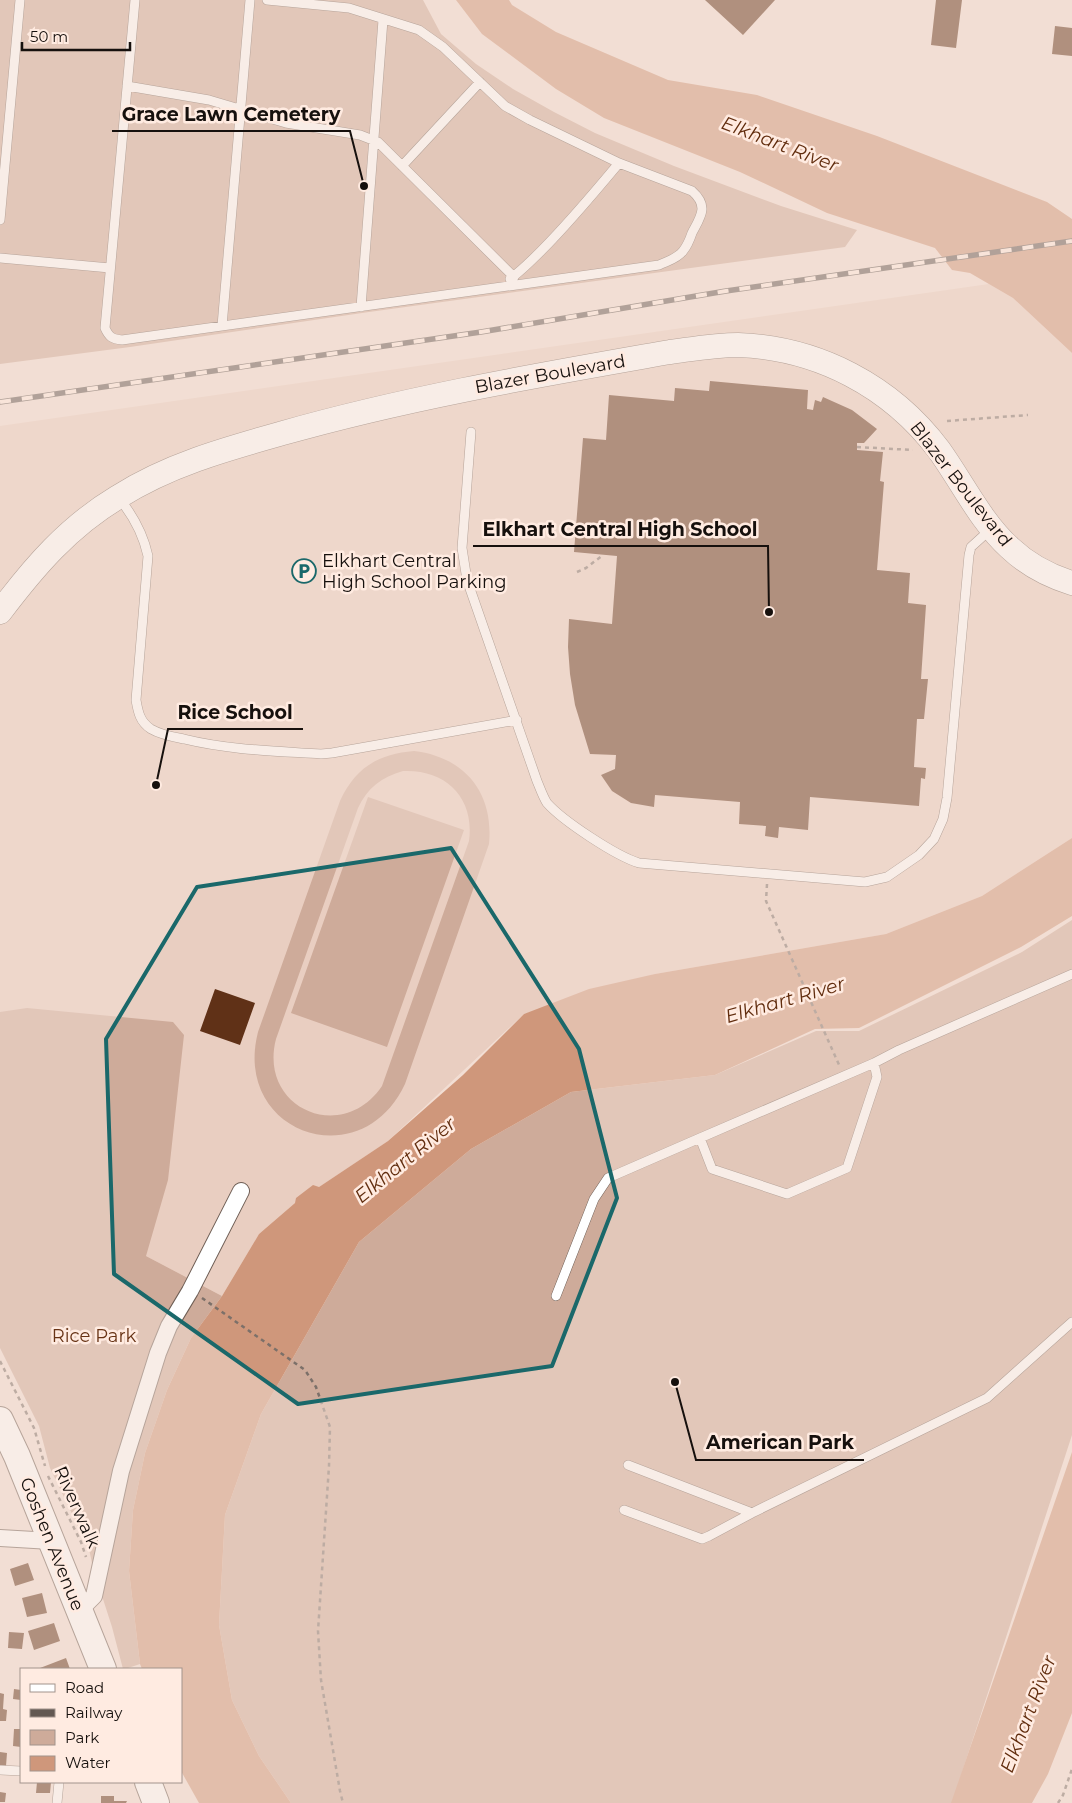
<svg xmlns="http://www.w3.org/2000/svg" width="1072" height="1803" font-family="Montserrat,sans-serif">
	<rect width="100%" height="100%" fill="#f2ded4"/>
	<path fill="#e9cec1" d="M 989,284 L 1013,298 L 1072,353 L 1072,838 L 982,896 L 886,934 L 655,974 L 524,1014 L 388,1141 L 295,1203 L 259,1234 L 222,1296 L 146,1256 L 0,1209 L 0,426 Z"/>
	<path fill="#ceab9a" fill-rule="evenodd" d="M 0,0 L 423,0 L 441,34 L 476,64 L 513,89 L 554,112 L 595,133 L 674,166 L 781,206 L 857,230 L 845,247 L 369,312 L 130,347 L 0,364 Z
		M 414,751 C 465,757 494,793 489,844 L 405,1084 C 361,1178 232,1133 258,1032 L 340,801 C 355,768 378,754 414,751 ZM 403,771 C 446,769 475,798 469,841 L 382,1086 C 342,1145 258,1108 276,1039 L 358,808 C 367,788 382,777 403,771 Z
		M 368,797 L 464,830 L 387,1047 L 291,1013 Z
		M 1072,920 L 1072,1435 L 952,1803 L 291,1803 L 259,1756 L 232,1700 L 219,1625 L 225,1515 L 261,1414 L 359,1242 L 471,1149 L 571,1092 L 715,1075 L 816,1031 L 859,1031 L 1022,952 Z
		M 27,1008 L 173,1022 L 184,1035 L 168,1180 L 146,1256 L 222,1296 L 191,1338 L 167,1390 L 145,1453 L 133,1510 L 129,1571 L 140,1664 L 125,1669 L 123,1669 L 112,1627 L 93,1568 L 89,1549 L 50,1468 L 39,1426 L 0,1348 L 0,1012 Z"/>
	<path fill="#cf977b" d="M 456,0 L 509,0 L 512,5 L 556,32 L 668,80 L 757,95 L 877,136 L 1047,202 L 1072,219 L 1072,353 L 1013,298 L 970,273 L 952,270 L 935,248 L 827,213 L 740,172 L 604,118 L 556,89 L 482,34 Z
		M 1072,838 L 1072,916 L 1021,947 L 859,1028 L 815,1029 L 715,1075 L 571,1092 L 471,1149 L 359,1242 L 261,1414 L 225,1515 L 219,1625 L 232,1700 L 259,1756 L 291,1803 L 199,1803 L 181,1771 L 181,1669 L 142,1669 L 140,1664 L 129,1571 L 133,1510 L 145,1453 L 167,1390 L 191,1338 L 222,1296 L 259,1234 L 295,1203 L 296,1198 L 313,1185 L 319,1187 L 388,1141 L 463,1075 L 524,1014 L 589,989 L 655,974 L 886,934 L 982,896 Z
		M 1072,1452 L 1072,1713 L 1048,1774 L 1032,1803 L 951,1803 Z"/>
	<path fill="#603117" d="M 705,0 L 775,0 L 743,35 Z
		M 936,0 L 962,0 L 956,48 L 931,45 Z
		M 1055,26 L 1072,28 L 1072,56 L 1052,54 Z
		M 710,381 L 808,390 L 807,409 L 813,410 L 815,400 L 821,402 L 823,397 L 852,410 L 877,429 L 864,443 L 857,443 L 857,450 L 883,452 L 880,481 L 884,482 L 877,570 L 910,573 L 908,603 L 926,605 L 921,679 L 928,679 L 924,719 L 917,719 L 914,767 L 926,768 L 925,779 L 921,778 L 919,806 L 810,797 L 808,830 L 779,827 L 778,838 L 765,836 L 766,826 L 739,824 L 740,802 L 655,795 L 654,807 L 631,803 L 612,791 L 601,775 L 615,769 L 616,755 L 590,754 L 575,705 L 570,674 L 568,647 L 569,619 L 612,624 L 617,556 L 574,552 L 583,438 L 606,440 L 609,395 L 674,401 L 675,388 L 709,391 Z
		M 215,989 L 255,1003 L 240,1045 L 200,1031 Z
		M 28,1563 L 34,1580 L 15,1586 L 10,1569 Z
		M 42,1593 L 47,1613 L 27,1617 L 22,1598 Z
		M 54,1623 L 60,1641 L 34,1650 L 28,1631 Z
		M 9,1632 L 24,1633 L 22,1649 L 8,1648 Z
		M 66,1658 L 70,1669 L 41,1669 L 40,1668 Z
		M 14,1689 L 21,1690 L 21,1700 L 13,1699 Z
		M 0,1693 L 4,1694 L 3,1709 L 7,1710 L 6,1721 L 0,1721 Z
		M 14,1729 L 21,1729 L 21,1747 L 13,1746 Z
		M 0,1752 L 7,1753 L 6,1766 L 0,1765 Z
		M 37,1782 L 51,1782 L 50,1793 L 36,1793 Z
		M 0,1792 L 6,1793 L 5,1802 L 0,1802 Z
		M 101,1796 L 114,1796 L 114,1801 L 127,1801 L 126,1803 L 101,1803 Z"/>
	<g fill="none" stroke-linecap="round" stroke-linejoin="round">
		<g stroke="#6e5e55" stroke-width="10">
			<path id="service" d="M 135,0 L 105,328 C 109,337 112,339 122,340 L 659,265 C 667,261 677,259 683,251 C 687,246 690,239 692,233 C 701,216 709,206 692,191 L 619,163 L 530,120 L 505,106 L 443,47 L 419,30 L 349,8 L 267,0
				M 127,86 L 209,100 L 286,123 L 360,135 L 378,142 L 514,277
				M 402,166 L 480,82
				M 0,220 L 20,0
				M 0,258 L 110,268
				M 510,279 C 521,271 531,261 541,251 C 569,223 594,193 619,163
				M 361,307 L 383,20
				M 222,326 L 250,0
				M 471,432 L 462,548 L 467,580 L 537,781 C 540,788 543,797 547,803 C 563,821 616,856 639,863 L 865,882 L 887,877 L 919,855 L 934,839 L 943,819 L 947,798 L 969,555 L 971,547 L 992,528
				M 118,497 C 133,515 143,533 148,556 L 136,700 C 138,712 140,722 151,729 C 161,735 173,737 184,739 C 229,750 275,751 321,754 L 332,753 L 517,720
				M 874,1063 L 877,1077 L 847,1168 L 787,1194 L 712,1169 L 700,1138 L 874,1063 L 899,1050 L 1072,974
				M 556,1296 L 594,1199 L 608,1178 L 700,1138
				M 628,1465 L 752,1513 L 987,1398 L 1072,1322
				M 624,1510 L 702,1539 L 709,1536 L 752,1513
				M 0,1770 L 21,1771
				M 57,1803 L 59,1782"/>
		</g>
		<g stroke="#6e5e55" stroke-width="18">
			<path id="minor" d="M 0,1538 L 51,1541
				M 79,1611 L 94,1596 L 121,1471 L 158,1353 L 169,1326 L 190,1291 L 241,1191"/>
		</g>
		<g stroke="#6e5e55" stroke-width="25">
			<path id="secondary" d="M 0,612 C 34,567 68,527 118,497 C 168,465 226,449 283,433 C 410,397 540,375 670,352 C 693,349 715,345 738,345 C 818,348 891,386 939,450 C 962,482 981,522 1010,548 C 1028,565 1049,576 1072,583"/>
		</g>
		<g stroke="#6e5e55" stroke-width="28">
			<path id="primary" d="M 0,1420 L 17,1456 L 103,1669
				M 148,1782 L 156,1803"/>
		</g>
		<path stroke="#7c7069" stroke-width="2.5" stroke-dasharray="4 4" stroke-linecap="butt" d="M 947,421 L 1028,415
			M 857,447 L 913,450
			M 577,572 L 586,568 L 603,555
			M 767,884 L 766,901 L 840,1067
			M 202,1298 L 305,1370 L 316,1387 L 330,1427 L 329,1466 L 318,1631 L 321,1680 L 340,1791 L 343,1803
			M 0,1361 L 34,1428 L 45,1466
			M 48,1476 L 81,1542 L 86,1557
			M 1058,1803 L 1063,1795 L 1072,1769"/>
		<use href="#service" stroke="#fff" stroke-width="9"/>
		<use href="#minor" stroke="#fff" stroke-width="16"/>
		<use href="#secondary" stroke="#fff" stroke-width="24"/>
		<use href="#primary" stroke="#fff" stroke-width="26"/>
		<g stroke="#635852" stroke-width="5.5">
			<path id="rail" d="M 0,402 L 481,332 L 726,291 L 1072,241"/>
		</g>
		<use href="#rail" stroke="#ffebe1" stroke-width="4" stroke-dasharray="11" stroke-linecap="butt"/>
	</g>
	<path d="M0 0H1072V1803H0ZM 451,848 L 579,1049 L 617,1198 L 552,1366 L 298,1404 L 114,1274 L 106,1039 L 197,887 Z" fill="#f2ded4" fill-opacity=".55" fill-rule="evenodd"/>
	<path fill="none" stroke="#1a686a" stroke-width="4" stroke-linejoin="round" d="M 451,848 L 579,1049 L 617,1198 L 552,1366 L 298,1404 L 114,1274 L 106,1039 L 197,887 Z"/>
	<defs>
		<g id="parking-ring" transform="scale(1.25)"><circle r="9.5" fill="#ffebe1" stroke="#1a686a" stroke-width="1.5"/><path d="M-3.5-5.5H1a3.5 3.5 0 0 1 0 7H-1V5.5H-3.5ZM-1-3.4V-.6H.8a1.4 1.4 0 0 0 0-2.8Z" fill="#1a686a"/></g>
	</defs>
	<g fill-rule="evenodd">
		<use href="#parking-ring" x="304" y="571"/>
	</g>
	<g text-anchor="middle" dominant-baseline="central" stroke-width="5" stroke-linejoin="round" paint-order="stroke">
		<g font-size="18" fill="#16100d" stroke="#ffebe1">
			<text transform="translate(550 374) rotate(-10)">Blazer Boulevard</text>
			<text transform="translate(961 484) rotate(52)">Blazer Boulevard</text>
			<text transform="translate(77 1507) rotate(66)">Riverwalk</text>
			<text transform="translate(52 1544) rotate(68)">Goshen Avenue</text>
		</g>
		<g font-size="18" fill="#16100d" stroke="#ffebe1" text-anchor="start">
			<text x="322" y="561">Elkhart Central<tspan x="322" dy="21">High School Parking</tspan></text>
		</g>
		<g font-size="18" fill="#683315" stroke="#ffebe1">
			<text x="94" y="1336">Rice Park</text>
		</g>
		<g font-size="19" font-style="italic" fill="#622d0e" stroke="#ffebe1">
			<text transform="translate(780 144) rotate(21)">Elkhart River</text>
			<text transform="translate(785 1000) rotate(-16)">Elkhart River</text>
			<text transform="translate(405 1160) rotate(-39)">Elkhart River</text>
			<text transform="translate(1028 1714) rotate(-69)">Elkhart River</text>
		</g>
	</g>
	<path fill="none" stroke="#16100d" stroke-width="2" d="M364 186L350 131H112M769 612L768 546H473M156 785L168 729H303M675 1382L696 1460H864"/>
	<g fill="#16100d" stroke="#ffebe1" stroke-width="2">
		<circle cx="364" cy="186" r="5"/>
		<circle cx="769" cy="612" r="5"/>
		<circle cx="156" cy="785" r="5"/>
		<circle cx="675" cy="1382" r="5"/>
	</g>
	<g font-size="19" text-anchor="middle" font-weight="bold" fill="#16100d" stroke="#ffebe1" stroke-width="5" stroke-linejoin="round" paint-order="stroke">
		<text x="231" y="121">Grace Lawn Cemetery</text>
		<text x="620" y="536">Elkhart Central High School</text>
		<text x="235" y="719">Rice School</text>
		<text x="780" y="1449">American Park</text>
	</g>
	<rect x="20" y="1668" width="162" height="115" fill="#ffebe1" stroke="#a2938c"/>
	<rect x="30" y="1684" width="25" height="8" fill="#ffffff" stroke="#a2938c"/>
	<text x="65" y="1693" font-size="15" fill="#16100d">Road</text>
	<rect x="30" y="1709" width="25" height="8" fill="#635852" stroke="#a2938c"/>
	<text x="65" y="1718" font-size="15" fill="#16100d">Railway</text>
	<rect x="30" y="1730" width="25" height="15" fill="#ceab9a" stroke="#a2938c"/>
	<text x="65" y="1743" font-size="15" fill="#16100d">Park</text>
	<rect x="30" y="1756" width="25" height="15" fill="#cf977b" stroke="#a2938c"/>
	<text x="65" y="1768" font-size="15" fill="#16100d">Water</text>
	<path d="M22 42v8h108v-8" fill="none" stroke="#16100d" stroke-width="2.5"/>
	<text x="30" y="42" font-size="15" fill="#16100d" stroke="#ffebe1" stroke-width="4" paint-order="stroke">50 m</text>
</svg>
